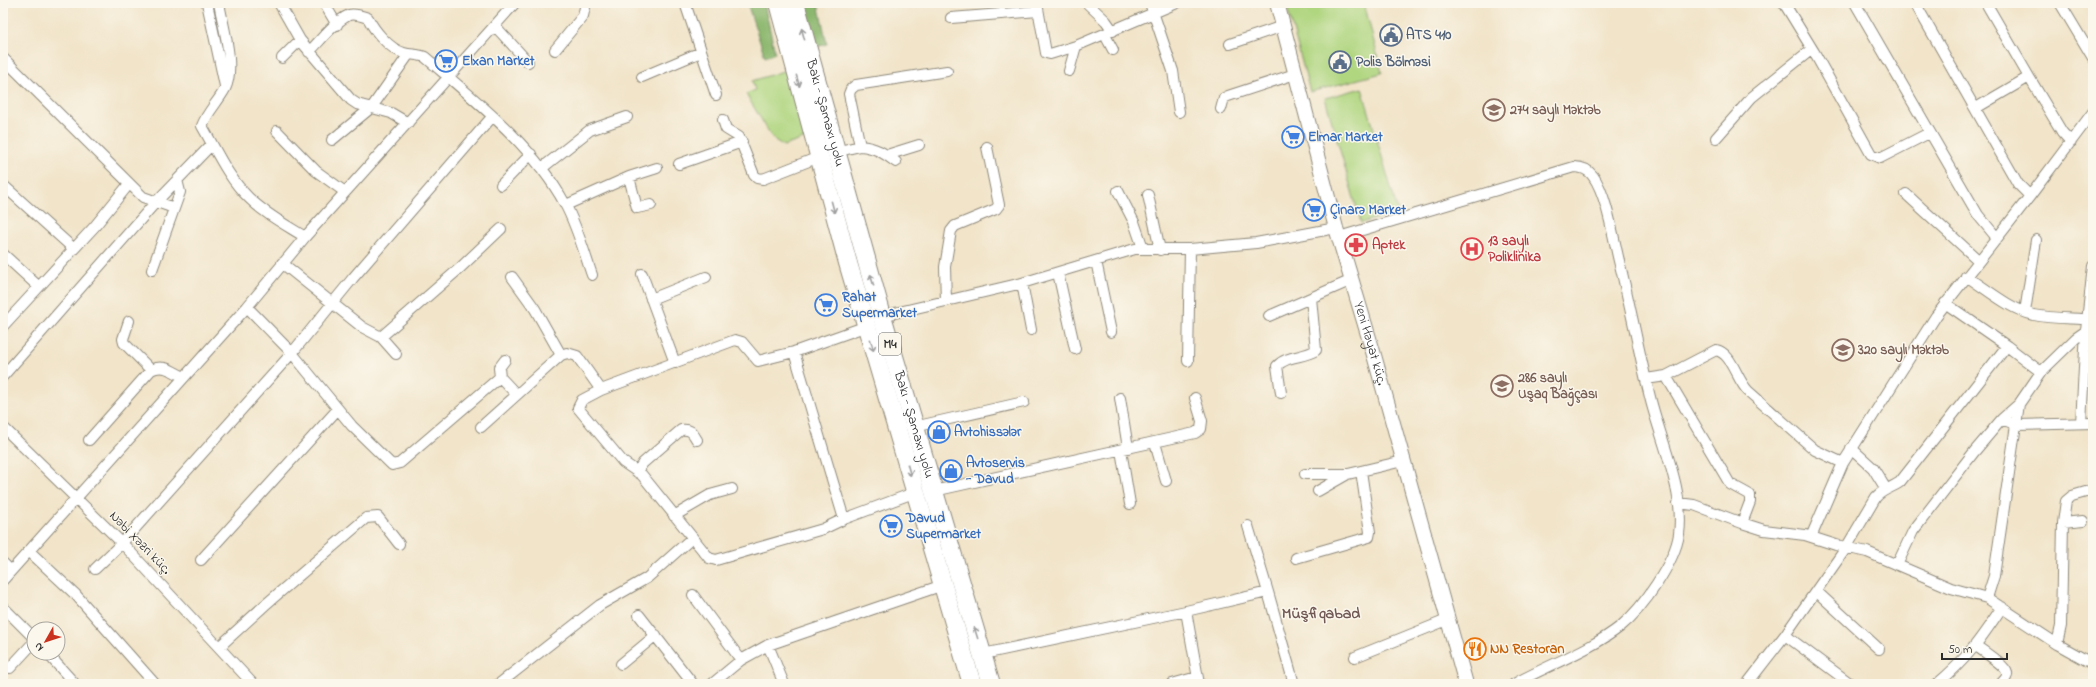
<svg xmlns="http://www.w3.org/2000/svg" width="2096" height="687" font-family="'Indie Flower',sans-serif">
	<rect width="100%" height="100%" fill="#fbf7ec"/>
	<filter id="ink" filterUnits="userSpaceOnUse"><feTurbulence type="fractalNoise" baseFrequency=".025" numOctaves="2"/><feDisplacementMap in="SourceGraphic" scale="8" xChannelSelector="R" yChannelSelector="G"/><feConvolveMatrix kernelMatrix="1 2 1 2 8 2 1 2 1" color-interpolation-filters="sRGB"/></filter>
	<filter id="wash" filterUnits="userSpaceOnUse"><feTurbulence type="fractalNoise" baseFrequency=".012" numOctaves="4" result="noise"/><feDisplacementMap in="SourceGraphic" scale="16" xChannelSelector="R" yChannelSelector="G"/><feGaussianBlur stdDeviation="0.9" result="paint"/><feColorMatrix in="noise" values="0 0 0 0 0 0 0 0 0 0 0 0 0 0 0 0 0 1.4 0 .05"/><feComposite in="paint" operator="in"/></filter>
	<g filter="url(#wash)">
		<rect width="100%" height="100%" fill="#f1e4c9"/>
		<path fill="#b0d680" stroke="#6e8056" d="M 1286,3 L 1364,3 L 1382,73 L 1310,92 Z
			M 786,70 L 806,138 L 784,146 L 773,139 L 746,94 L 755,90 L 752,81 Z
			M 1362,88 L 1398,212 L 1361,223 L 1325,98 Z"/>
		<path fill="#8cb76e" stroke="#5c714c" d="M 747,3 L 764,3 L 775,53 L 765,57 Z
			M 805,3 L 818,3 L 827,44 L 816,47 Z"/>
	</g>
	<g filter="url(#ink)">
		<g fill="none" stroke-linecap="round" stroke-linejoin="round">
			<g stroke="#8e887a" stroke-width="12">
				<path id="street" d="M 207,3 L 225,86
					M 219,3 C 223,26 236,67 225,89 C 218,102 207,112 202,126 C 216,150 228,178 249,198 C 265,214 286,225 305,237
					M 279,3 L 300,40 L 351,100 L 357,104 L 391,113 L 408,123
					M 324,3 L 337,25
					M 685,3 L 716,95
					M 1037,3 L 1046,53 L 1050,54 L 1076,46
					M 1087,3 L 1106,21 L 1113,31
					M 1150,3 L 1173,71 L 1179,112
					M 1784,3 L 1814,52 L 1871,154 L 1880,158 L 1929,133
					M 1855,3 L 1978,215 L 1997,238
					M 1915,3 L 2018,184 L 2030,196
					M 1986,3 L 2029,77 L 2062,132 L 2071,142
					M 2060,3 L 2093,58
					M 951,18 L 1038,11
					M 495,26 L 528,62
					M 1105,35 L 1113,50
					M 1230,44 L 1283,26
					M 555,50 L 583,16 L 586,3
					M 309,52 C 320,41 334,22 349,15 C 355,13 362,16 368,18 C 374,30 389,49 404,53 C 411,55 418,54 425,57 C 476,101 533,145 565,204 C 577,226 584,252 592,275
					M 3,58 L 143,197 L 174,208
					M 282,58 L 300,40
					M 1069,71 L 1076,46 L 1177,3
					M 642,77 L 701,52
					M 1976,108 L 2029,77
					M 1221,109 L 1224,98 L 1228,96 L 1295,74
					M 723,120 L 726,129 L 739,137 L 754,175 L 757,178 L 763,179 L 819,157
					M 277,131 L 316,171 L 345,192
					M 1716,138 L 1752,97 L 1812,49
					M 332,140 L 372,107 L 409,54
					M 860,146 C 875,147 884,153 896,162
					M 835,152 L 860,146 L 849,94 L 851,89 L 856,85 L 947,71
					M 887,155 L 919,145
					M 679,164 L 742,142
					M 542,168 L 590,130 L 627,117
					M 629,177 L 637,208 L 651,205
					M 3,185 L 74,249
					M 501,185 L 531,154
					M 1118,191 L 1134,222 L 1143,248
					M 1906,194 L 1978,260
					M 1148,195 L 1160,250
					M 566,205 L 629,177 L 657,168
					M 1339,237 L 1574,167 C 1582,167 1588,169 1593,176 C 1607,195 1614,242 1620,265 C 1631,309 1639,353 1650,397 C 1660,439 1685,491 1679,534 C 1675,562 1643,608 1621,626 C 1591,650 1548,665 1514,684
					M 3,254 L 39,287
					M 1096,261 L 1111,332
					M 282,263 L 362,327 L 381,337 L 396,354
					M 152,270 L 180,192 L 177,180
					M 1058,273 L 1075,349
					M 642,274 L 675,363
					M 1966,276 C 1987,289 2009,309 2034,315 C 2053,319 2074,318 2093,320
					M 512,277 L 535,309 L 561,355
					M 1022,283 L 1031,330
					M 651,299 L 706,277
					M 946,301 L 945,267 L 951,231 L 955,226 L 996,209 L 999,205 L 987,147
					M 1945,303 L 2007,346 L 2041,372
					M 247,307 L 292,353 L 352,426 L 392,465 L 400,463 L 500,377 L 516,394
					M 2025,312 L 2036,240
					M 882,316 L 1022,283 L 1135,249 L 1190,249 L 1256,243 L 1336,228
					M 1269,316 L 1352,280
					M 129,321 L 123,339 L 124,343 L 151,370
					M 3,326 L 95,226 L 129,184
					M 867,326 L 794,352 L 758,361 L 742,342 L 735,340 L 601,390 L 582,400 L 578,408 L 623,462 L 642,475 L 709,558 L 716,560 L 823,529 L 844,519 L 916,492
					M 381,337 L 460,268 L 501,229
					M 794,352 L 844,519
					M 1188,361 L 1190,249
					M 3,376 L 155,203 L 212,144
					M 1666,376 L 1730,484 L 1750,495 L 1750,502 L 1742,523
					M 500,377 L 499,368 L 505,360
					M 1646,379 L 1666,376 L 1716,350 C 1732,353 1736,379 1748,391 L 1815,450 L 1843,463
					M 1281,393 L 1277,366 C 1287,355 1304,358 1316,350 L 1311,298
					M 1120,398 L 1128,448
					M 2002,419 L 2017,425 L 2093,423
					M 2081,423 L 2086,331 L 2093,266
					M 3,427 L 122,543 L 253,684
					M 481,427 L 561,355 L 567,353 L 577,356 L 601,390
					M 914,427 L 1024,402
					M 89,440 L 151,370 C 163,363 173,372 184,377
					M 1155,443 L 1166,481
					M 1851,448 L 1873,468 L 1886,489
					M 1121,450 L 1130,504
					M 637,472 L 643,463 L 681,430 C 691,429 692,432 697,440
					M 1305,474 L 1348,474 L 1403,461
					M 934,491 L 1195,433 L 1201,429 L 1202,421 L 1195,398
					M 1318,491 L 1346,475
					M 1678,503 L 1694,505 L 1742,523 L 1764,530 L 1805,535 L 1836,545 L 1867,552 L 1951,588 L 1987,598 L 2057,644 L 2093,664
					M 674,516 L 710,495 L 732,489
					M 2063,523 L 2083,521
					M 1248,526 L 1268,592 L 1294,684
					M 1811,537 L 1843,463 L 1936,316 L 2030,196 L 2093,112
					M 29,551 L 76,595 L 155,684
					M 1296,558 L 1369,537 L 1370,532 L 1361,471
					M 201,560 L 338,409
					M 3,563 L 11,571
					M 1897,565 L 1913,531 L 1974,452 L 2002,419 L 2019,404 L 2041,372 L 2076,338 L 2086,331
					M 95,569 L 122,543 L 292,353 L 353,278 L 492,117
					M 3,580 L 247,307 L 305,237 L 515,3
					M 1816,591 L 1879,649
					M 693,595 L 741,660
					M 1987,598 L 1994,576 L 2019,404
					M 3,607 L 34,638
					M 1186,611 L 1199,684
					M 639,615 L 693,684
					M 1785,635 L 1851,684
					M 2057,644 L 2061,626 L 2063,523 L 2066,501 L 2072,496 L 2089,491
					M 768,645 L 784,684
					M 1976,646 C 1983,651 2006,666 2007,673 C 2008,678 2003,681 2001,684
					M 219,647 L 265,605 L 366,518 L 378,517 L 399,544
					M 47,653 L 75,684
					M 983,654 L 1186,611 L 1268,592
					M 1355,657 L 1447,620
					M 621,664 L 656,635
					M 10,668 L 34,642
					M 499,684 L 600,605 L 647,578 L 692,538
					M 712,684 L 741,660 L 768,645 L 943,585
					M 1172,684 L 1197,677
					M 1747,684 L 1785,635 L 1846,548 L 1876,497 C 1883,489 1892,488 1900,482 L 2007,346
					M 1937,684 C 1966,660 1981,639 2002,607"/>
			</g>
			<g stroke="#8e887a" stroke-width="16">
				<g id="secondary">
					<path id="s1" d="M 1277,3 L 1336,228 L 1372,348 L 1466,684"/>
				</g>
			</g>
			<g stroke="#8e887a" stroke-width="20">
				<g id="highway">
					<path d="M 778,3 L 848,263 L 972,684"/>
					<path id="s2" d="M 795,3 L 882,316 L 991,684"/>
				</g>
			</g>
			<use href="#street" stroke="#fff" stroke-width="10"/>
			<use href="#secondary" stroke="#fff" stroke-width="14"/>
			<use href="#highway" stroke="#fff" stroke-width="18"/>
		</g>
		<defs><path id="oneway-shaft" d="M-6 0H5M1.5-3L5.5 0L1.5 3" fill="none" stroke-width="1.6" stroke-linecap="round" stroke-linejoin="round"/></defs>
		<g stroke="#a0a0a0">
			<use href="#oneway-shaft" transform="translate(803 34) rotate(-105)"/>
			<use href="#oneway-shaft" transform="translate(798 81) rotate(74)"/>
			<use href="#oneway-shaft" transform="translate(833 207) rotate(75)"/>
			<use href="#oneway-shaft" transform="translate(872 280) rotate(-106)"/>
			<use href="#oneway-shaft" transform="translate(872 345) rotate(74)"/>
			<use href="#oneway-shaft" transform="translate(909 470) rotate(74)"/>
			<use href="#oneway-shaft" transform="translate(976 633) rotate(-107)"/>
		</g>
	</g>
	<defs>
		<g id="civic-ring" transform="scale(1.15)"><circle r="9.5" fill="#fbf7ec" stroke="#5c6f8a" stroke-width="1.5"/><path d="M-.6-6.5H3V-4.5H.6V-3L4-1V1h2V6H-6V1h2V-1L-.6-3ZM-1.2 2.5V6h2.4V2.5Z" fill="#5c6f8a"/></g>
		<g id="supermarket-ring" transform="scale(1.15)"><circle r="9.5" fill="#fbf7ec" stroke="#3f7fe0" stroke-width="1.5"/><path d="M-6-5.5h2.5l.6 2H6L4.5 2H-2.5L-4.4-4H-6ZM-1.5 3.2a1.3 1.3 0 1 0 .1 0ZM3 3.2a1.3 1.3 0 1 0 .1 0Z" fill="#3f7fe0"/></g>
		<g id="school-ring" transform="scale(1.15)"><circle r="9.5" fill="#fbf7ec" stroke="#8d6e63" stroke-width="1.5"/><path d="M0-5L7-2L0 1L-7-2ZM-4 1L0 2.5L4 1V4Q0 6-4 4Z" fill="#8d6e63"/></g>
		<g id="pharmacy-ring" transform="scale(1.15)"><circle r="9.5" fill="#fbf7ec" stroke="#e0444e" stroke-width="1.5"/><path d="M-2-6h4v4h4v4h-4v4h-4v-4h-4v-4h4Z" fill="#e0444e"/></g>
		<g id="hospital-ring" transform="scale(1.15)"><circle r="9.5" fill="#fbf7ec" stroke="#e0444e" stroke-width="1.5"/><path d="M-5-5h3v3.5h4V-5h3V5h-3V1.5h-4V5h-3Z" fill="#e0444e"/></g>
		<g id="shop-ring" transform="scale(1.15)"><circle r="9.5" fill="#fbf7ec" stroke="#3f7fe0" stroke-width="1.5"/><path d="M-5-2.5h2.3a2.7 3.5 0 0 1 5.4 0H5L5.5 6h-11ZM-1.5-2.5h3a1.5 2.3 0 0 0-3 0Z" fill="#3f7fe0"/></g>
		<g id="restaurant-ring" transform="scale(1.15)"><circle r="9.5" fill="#fbf7ec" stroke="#e8710a" stroke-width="1.5"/><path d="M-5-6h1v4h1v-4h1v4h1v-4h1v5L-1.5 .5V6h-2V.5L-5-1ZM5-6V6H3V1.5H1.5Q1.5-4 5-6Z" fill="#e8710a"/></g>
	</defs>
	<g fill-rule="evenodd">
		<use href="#civic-ring" x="1391" y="35"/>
		<use href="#supermarket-ring" x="446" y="61"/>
		<use href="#civic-ring" x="1340" y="62"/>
		<use href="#school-ring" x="1494" y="110"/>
		<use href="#supermarket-ring" x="1293" y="137"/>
		<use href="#supermarket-ring" x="1314" y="210"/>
		<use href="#pharmacy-ring" x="1356" y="245"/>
		<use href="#hospital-ring" x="1472" y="249"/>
		<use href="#supermarket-ring" x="826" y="305"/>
		<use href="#school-ring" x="1843" y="350"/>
		<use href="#school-ring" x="1502" y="386"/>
		<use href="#shop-ring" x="939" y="432"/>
		<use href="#shop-ring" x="951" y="471"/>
		<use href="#supermarket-ring" x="891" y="526"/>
		<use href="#restaurant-ring" x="1475" y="649"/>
	</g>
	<g text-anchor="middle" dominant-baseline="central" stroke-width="3" stroke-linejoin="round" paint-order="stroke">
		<rect fill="#fbf7ec" stroke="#696865" stroke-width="1" x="879" y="333" width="22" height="22" rx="3"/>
		<g font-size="13" font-weight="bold" fill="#2b2b2b">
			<text x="890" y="344">M4</text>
		</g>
		<g font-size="14" font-weight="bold" fill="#4e5e75" stroke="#fbf7ec" text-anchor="start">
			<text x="1406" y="35">ATS 410</text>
			<text x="1356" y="62">Polis Bölməsi</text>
		</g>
		<g font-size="14" font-weight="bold" fill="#366cbe" stroke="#fbf7ec" text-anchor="start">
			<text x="462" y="61">Elxan Market</text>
			<text x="1308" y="137">Elmar Market</text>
			<text x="1330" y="210">Çinarə Market</text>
			<text x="842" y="297">Rahat<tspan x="842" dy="16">Supermarket</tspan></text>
			<text x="954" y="432">Avtohissələr</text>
			<text x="966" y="463">Avtoservis<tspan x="966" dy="16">- Davud</tspan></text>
			<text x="906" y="518">Davud<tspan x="906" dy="16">Supermarket</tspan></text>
		</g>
		<g font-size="14" font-weight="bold" fill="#785e54" stroke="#fbf7ec" text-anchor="start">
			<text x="1510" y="110">274 saylı Məktəb</text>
			<text x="1858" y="350">320 saylı Məktəb</text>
			<text x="1518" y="378">286 saylı<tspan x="1518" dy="16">Uşaq Bağçası</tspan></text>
		</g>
		<g font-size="14" fill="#2b2b2b" stroke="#fbf7ec">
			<text stroke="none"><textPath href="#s2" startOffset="114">Bakı - Şamaxı yolu</textPath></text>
			<text stroke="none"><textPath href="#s1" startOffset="353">Yeni Həyat küç.</textPath></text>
			<text stroke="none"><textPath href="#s2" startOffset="438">Bakı - Şamaxı yolu</textPath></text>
			<text transform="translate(140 543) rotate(46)">Nəbi Xəzri küç.</text>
		</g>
		<g font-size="14" font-weight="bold" fill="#be3a42" stroke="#fbf7ec" text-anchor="start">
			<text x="1488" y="241">13 saylı<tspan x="1488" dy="16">Poliklinika</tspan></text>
			<text x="1372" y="245">Aptek</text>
		</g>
		<g font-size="14" font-weight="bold" fill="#c56008" stroke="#fbf7ec" text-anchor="start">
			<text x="1490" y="649">NN Restoran</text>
		</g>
		<g font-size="16" font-weight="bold" fill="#715956" stroke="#fbf7ec">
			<text x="1321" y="614">Müşfiqabad</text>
		</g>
	</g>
	<rect width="2096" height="687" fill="none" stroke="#fbf7ec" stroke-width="16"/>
	<g transform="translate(46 641) rotate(231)"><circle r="19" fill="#fbf7ec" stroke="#a8a59f"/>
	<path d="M0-3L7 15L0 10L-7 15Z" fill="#c8321e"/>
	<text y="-6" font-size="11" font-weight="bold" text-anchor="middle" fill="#2b2b2b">N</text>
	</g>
	<path d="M1942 653v6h65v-6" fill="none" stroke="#2b2b2b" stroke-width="2"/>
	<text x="1948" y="653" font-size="12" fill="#2b2b2b" stroke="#fbf7ec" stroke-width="3" paint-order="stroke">50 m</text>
</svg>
